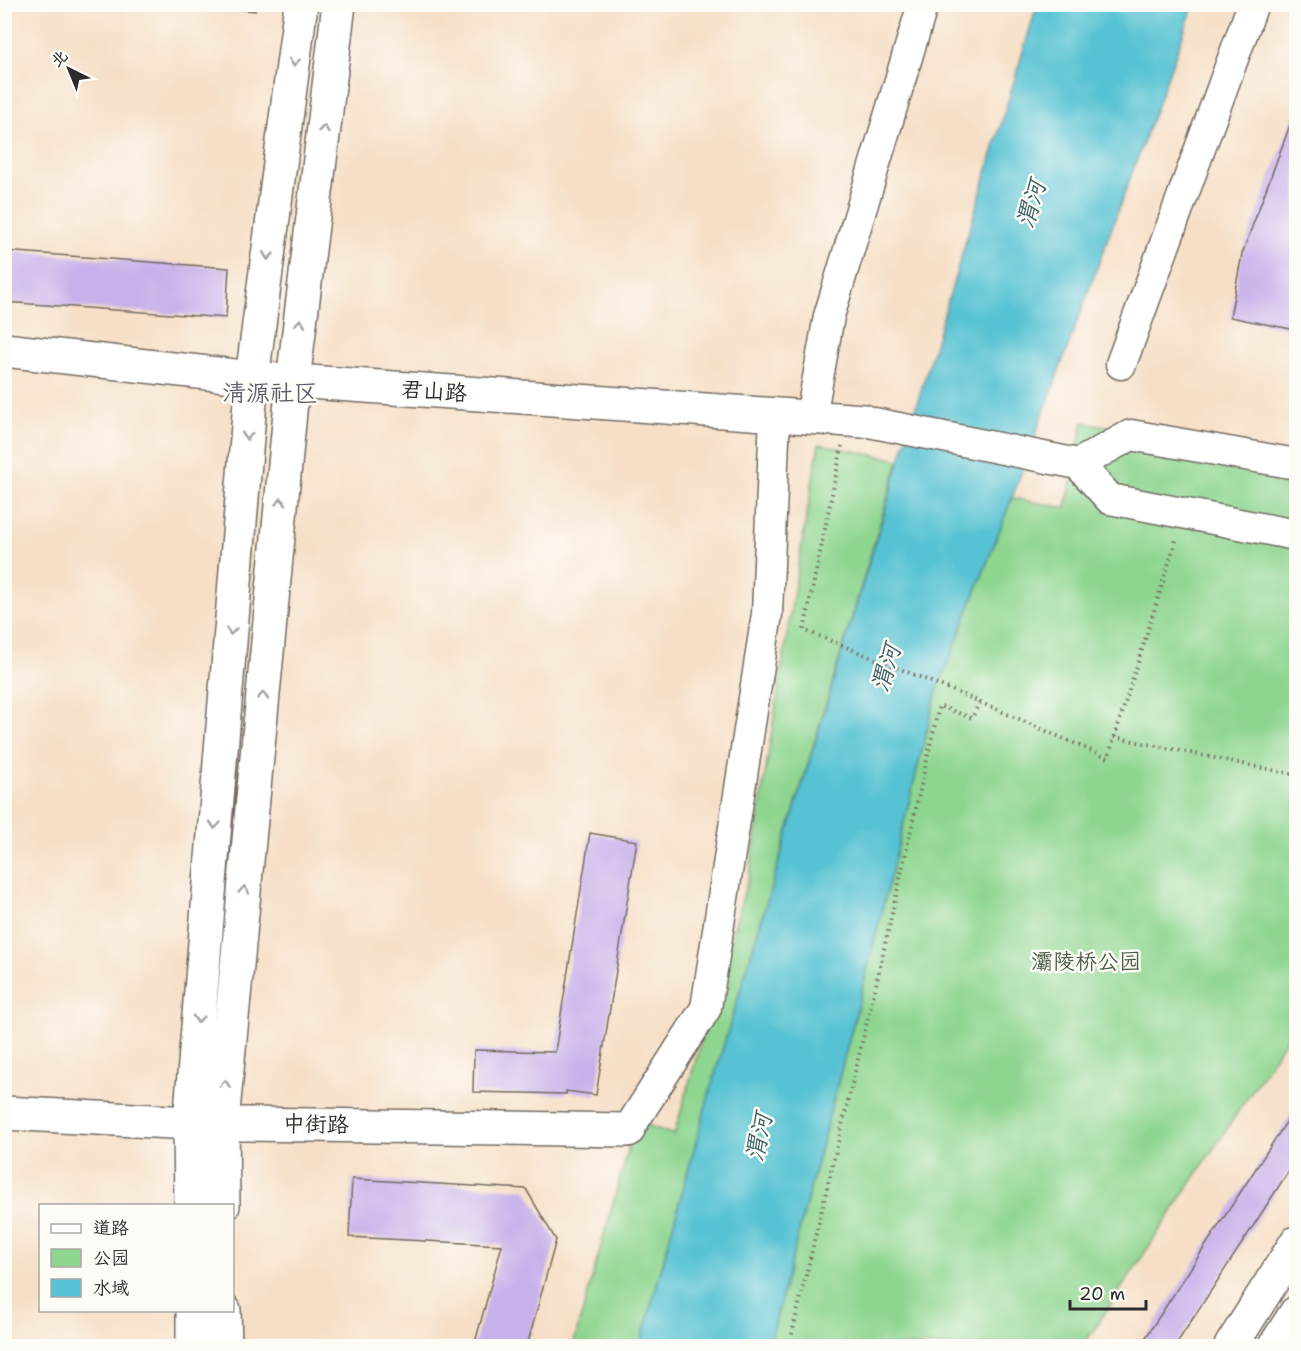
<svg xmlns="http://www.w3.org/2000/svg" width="1301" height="1351" font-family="'Shantell Sans','LXGW WenKai TC',sans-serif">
	<rect width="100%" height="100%" fill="#fdfcf7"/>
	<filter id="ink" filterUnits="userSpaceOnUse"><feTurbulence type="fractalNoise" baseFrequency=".0167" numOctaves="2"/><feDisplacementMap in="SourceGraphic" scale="12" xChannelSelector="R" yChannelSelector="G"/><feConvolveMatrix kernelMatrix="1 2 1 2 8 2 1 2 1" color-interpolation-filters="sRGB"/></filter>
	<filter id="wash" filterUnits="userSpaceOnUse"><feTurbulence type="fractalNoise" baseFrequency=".008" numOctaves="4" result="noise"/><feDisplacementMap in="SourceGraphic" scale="24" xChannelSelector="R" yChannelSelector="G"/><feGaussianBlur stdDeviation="1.35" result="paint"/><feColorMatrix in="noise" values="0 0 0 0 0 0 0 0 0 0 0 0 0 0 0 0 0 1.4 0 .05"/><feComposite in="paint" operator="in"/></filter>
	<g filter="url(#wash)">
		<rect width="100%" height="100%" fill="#f6dfc6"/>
		<path fill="#8ed590" stroke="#5c805e" stroke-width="1.5" d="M 1083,422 L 1296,461 L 1296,1024 L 1083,1346 L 769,1346 L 863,986 L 936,694 L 1012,498 L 1066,508 Z
			M 819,444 L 899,460 L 710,1091 L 640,1346 L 573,1346 L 636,1121 L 674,1135 L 749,876 L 796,578 Z"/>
		<path fill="#57c2d3" stroke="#41767f" stroke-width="1.5" d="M 1037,5 L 1194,5 L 1012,498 L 936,694 L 863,986 L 769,1346 L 640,1346 L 710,1091 Z"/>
		<g id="blocks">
			<path fill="#c8b1ea" d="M 205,4 L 256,4 L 255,11 L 205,6 Z
				M 1296,109 L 1296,330 L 1230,317 L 1242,254 Z
				M 4,251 L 229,268 L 226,318 L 4,302 Z
				M 590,833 L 637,841 L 596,1095 L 566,1091 L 566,1094 L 473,1092 L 474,1050 L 555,1052 Z
				M 1296,1107 L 1296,1160 L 1175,1346 L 1140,1346 Z
				M 352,1179 L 526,1189 L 556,1240 L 527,1346 L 474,1346 L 502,1245 L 349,1237 Z"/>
		</g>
	</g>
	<g filter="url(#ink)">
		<use href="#blocks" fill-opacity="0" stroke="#726a61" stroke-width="1.5"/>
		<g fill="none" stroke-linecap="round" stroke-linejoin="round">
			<g stroke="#726a61" stroke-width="33">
				<path id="street" d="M 1121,364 L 1253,4
					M 811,417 L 829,316 L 923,4
					M 864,421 L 1078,464 L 1110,499 L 1296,535
					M 1078,464 L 1131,435 L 1296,464
					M 628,1130 L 706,1008 L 767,614 L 775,414"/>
			</g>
			<g stroke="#726a61" stroke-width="36">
				<path id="secondary" d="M 4,350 L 252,378 L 864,421
					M 4,1113 L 190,1123 L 628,1130
					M 191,1206 L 190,1123 L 252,378 L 301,4
					M 223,1206 L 222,1122 L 293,381 L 339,4
					M 193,1310 L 193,1346
					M 224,1310 L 225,1346"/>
			</g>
			<g stroke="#726a61" stroke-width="36">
				<path id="highway" d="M 1231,1346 L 1296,1243
					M 1275,1346 L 1296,1313"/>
			</g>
			<path stroke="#726a61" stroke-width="4" stroke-dasharray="1.5 4.5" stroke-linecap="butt" d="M 842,446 L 804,630 L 959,693 L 1108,758 L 1177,537
				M 1114,737 L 1296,775
				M 789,1346 L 877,980 L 939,706 L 972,718 L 980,702"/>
			<use href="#street" stroke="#fff" stroke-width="30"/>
			<use href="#secondary" stroke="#fff" stroke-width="33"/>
			<use href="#highway" stroke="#fff" stroke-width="33"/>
		</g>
		<defs><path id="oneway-chevron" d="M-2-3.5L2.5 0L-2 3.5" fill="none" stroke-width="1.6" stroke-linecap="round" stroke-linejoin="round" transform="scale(1.5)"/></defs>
		<g stroke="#a0a0a0">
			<use href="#oneway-chevron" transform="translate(294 62) rotate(97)"/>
			<use href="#oneway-chevron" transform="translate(324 129) rotate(-83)"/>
			<use href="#oneway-chevron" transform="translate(268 256) rotate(97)"/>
			<use href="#oneway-chevron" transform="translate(300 323) rotate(-83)"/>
			<use href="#oneway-chevron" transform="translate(247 436) rotate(95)"/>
			<use href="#oneway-chevron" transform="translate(281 502) rotate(-85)"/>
			<use href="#oneway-chevron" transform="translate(231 631) rotate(95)"/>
			<use href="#oneway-chevron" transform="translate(263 696) rotate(-85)"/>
			<use href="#oneway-chevron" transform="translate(215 825) rotate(95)"/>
			<use href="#oneway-chevron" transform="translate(244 890) rotate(-85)"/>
			<use href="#oneway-chevron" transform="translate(198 1019) rotate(95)"/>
			<use href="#oneway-chevron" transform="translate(225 1084) rotate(-85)"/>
		</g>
	</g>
	<g text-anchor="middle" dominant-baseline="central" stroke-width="5" stroke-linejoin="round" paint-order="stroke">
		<g font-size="22" fill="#2b2b2b" stroke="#fdfcf7">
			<text transform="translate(434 391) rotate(4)">君山路</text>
			<text transform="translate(316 1124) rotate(1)">中街路</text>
		</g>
		<g font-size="22" fill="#495e49" stroke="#fdfcf7">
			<text x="1086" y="961">灞陵桥公园</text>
		</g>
		<g font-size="24" font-style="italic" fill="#3a6066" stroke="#fdfcf7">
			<text transform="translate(1031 204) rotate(-73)">渭河</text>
			<text transform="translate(886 668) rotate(-73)">渭河</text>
			<text transform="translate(759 1137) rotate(-78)">渭河</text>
		</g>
		<g font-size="24" fill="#625a6e" stroke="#fdfcf7">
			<text x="270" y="393">清源社区</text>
		</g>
	</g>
	<rect width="1301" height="1351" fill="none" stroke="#fdfcf7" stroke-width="24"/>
	<rect x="39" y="1204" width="195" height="108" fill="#fdfcf7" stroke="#a9a8a5" stroke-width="1.5"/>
	<rect x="51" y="1224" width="30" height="9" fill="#ffffff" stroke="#a9a8a5" stroke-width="1.5"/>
	<text x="93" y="1234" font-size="18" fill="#2b2b2b">道路</text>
	<rect x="51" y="1249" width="30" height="18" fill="#8ed590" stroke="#a9a8a5" stroke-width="1.5"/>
	<text x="93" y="1264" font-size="18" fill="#2b2b2b">公园</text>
	<rect x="51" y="1279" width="30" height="18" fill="#57c2d3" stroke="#a9a8a5" stroke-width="1.5"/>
	<text x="93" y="1294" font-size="18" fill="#2b2b2b">水域</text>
	<g transform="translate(69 69) rotate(317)" stroke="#fdfcf7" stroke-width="4.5" paint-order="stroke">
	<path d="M0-4.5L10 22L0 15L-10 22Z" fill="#2b2b2b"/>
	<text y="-9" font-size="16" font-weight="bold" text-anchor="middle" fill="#2b2b2b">北</text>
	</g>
	<path d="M1070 1300v9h76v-9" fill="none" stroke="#2b2b2b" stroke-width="3"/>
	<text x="1079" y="1300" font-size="18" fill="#2b2b2b" stroke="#fdfcf7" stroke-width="4.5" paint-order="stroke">20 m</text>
</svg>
